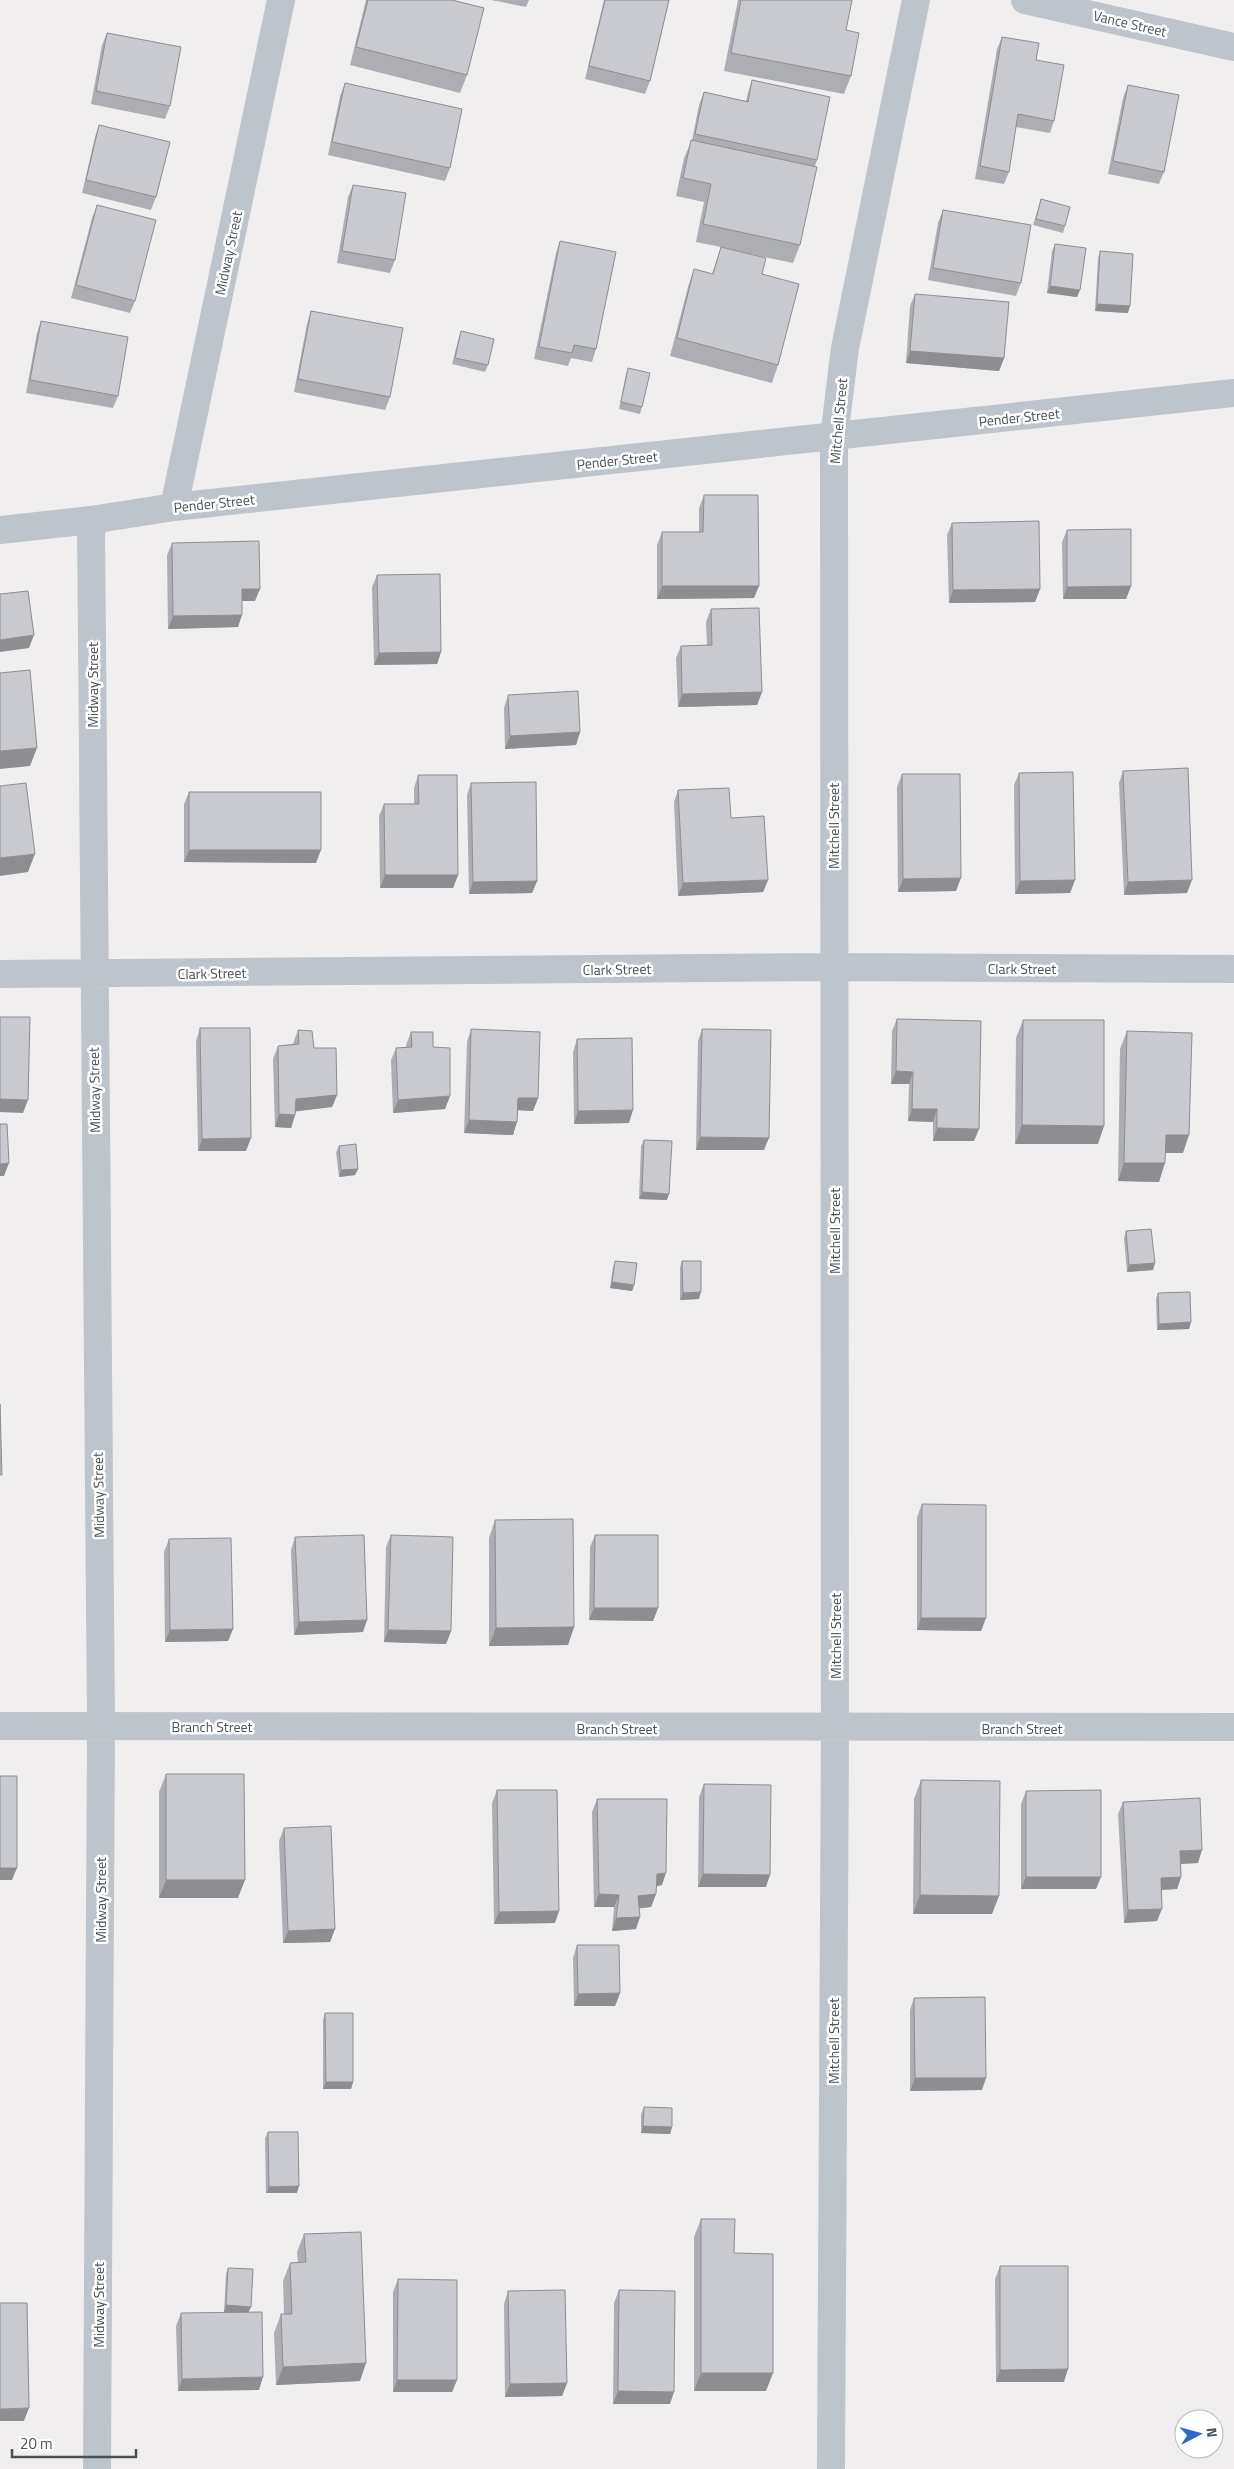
<svg xmlns="http://www.w3.org/2000/svg" width="1234" height="2469" font-family="'Titillium Web',sans-serif">
	<rect width="100%" height="100%" fill="#f0eeee"/>
	<g fill="none" stroke-linecap="round" stroke-linejoin="round">
		<path stroke="#bec4cb" stroke-width="28" d="M 174,507 L 281,0
			M 91,520 L 101,1726 L 97,2469
			M 0,530 L 91,520 L 174,507 L 1234,393
			M 0,974 L 833,967 L 1234,969
			M 0,1726 L 1234,1727
			M 831,2469 L 835,1729 L 834,437 L 845,348 L 916,0"/>
		<path stroke="#bec4cb" stroke-width="28" d="M 1025,0 L 1234,47"/>
	</g>
	<path fill="#adaeb3" d="M 366,0 L 452,0 L 467,75 L 460,93 L 350,65 Z
		M 491,0 L 529,0 L 526,7 Z
		M 604,0 L 669,0 L 650,81 L 645,94 L 585,79 Z
		M 738,0 L 852,0 L 846,30 L 851,76 L 844,94 L 724,71 Z
		M 107,33 L 170,106 L 165,119 L 91,104 L 102,45 Z
		M 1002,37 L 1036,60 L 1054,121 L 1050,133 L 1016,127 L 1009,172 L 1004,184 L 975,179 L 997,49 Z
		M 752,80 L 817,160 L 815,166 L 800,245 L 793,263 L 736,251 L 762,274 L 778,365 L 772,383 L 670,356 L 688,287 L 694,269 L 712,274 L 721,247 L 696,242 L 704,202 L 676,196 L 684,158 L 692,140 L 699,105 L 704,92 L 746,101 L 748,93 Z
		M 345,83 L 450,168 L 445,181 L 328,155 L 340,96 Z
		M 1128,85 L 1164,172 L 1159,184 L 1108,174 L 1123,98 Z
		M 99,125 L 156,197 L 151,210 L 82,193 L 95,137 Z
		M 353,185 L 395,260 L 390,273 L 337,263 L 348,197 Z
		M 1041,199 L 1065,226 L 1063,233 L 1033,225 Z
		M 97,205 L 135,301 L 130,313 L 71,298 L 92,218 Z
		M 943,210 L 1021,283 L 1016,296 L 928,280 L 938,223 Z
		M 560,241 L 596,349 L 592,362 L 571,358 L 568,366 L 534,359 L 556,253 Z
		M 1055,244 L 1077,297 L 1047,293 L 1052,251 Z
		M 1100,251 L 1128,313 L 1095,311 L 1098,258 Z
		M 915,294 L 1004,358 L 999,371 L 906,363 L 910,306 Z
		M 311,311 L 390,397 L 385,410 L 294,392 L 307,324 Z
		M 41,321 L 118,396 L 113,408 L 26,393 L 37,333 Z
		M 461,331 L 488,365 L 485,372 L 452,364 L 459,337 Z
		M 628,368 L 642,407 L 640,414 L 619,409 L 626,374 Z
		M 704,495 L 754,598 L 657,599 L 657,545 L 662,532 L 699,532 L 699,508 Z
		M 952,523 L 1040,589 L 1035,602 L 949,603 L 947,535 Z
		M 1067,530 L 1131,586 L 1126,599 L 1063,599 L 1062,542 Z
		M 172,543 L 255,601 L 242,601 L 238,627 L 168,629 L 167,555 Z
		M 377,575 L 441,652 L 437,664 L 374,665 L 372,587 Z
		M 711,609 L 762,692 L 757,705 L 678,707 L 676,658 L 681,646 L 707,645 L 706,622 Z
		M 508,695 L 580,732 L 576,745 L 505,749 L 504,708 Z
		M 1123,771 L 1187,893 L 1124,895 L 1119,783 Z
		M 1019,773 L 1075,880 L 1070,893 L 1015,894 L 1014,785 Z
		M 902,774 L 956,891 L 898,892 L 897,787 Z
		M 418,775 L 458,875 L 453,888 L 380,888 L 379,816 L 384,804 L 414,804 L 414,788 Z
		M 471,783 L 537,881 L 532,893 L 469,894 L 467,795 Z
		M 678,790 L 768,880 L 763,892 L 678,896 L 674,802 Z
		M 189,792 L 316,863 L 184,862 L 184,804 Z
		M 897,1019 L 974,1141 L 933,1141 L 933,1122 L 908,1121 L 909,1084 L 891,1084 L 892,1031 Z
		M 1023,1020 L 1098,1144 L 1015,1144 L 1016,1038 Z
		M 200,1028 L 246,1151 L 198,1151 L 196,1041 Z
		M 471,1029 L 538,1098 L 533,1111 L 518,1110 L 513,1135 L 464,1133 L 467,1042 Z
		M 702,1029 L 764,1150 L 696,1150 L 698,1041 Z
		M 298,1030 L 314,1048 L 337,1095 L 332,1107 L 296,1111 L 295,1115 L 291,1128 L 275,1127 L 273,1059 L 278,1046 L 293,1044 Z
		M 1127,1031 L 1183,1153 L 1165,1153 L 1159,1182 L 1118,1181 L 1120,1049 Z
		M 411,1032 L 433,1047 L 450,1096 L 445,1109 L 393,1113 L 391,1060 L 396,1048 L 406,1047 L 406,1045 Z
		M 577,1039 L 629,1123 L 574,1124 L 573,1052 Z
		M 644,1140 L 667,1200 L 639,1199 L 641,1146 Z
		M 339,1146 L 358,1169 L 355,1175 L 339,1177 L 336,1152 Z
		M 1126,1231 L 1155,1263 L 1153,1270 L 1127,1272 L 1124,1238 Z
		M 615,1261 L 634,1285 L 632,1291 L 610,1288 L 613,1267 Z
		M 682,1261 L 699,1299 L 680,1300 L 680,1267 Z
		M 1158,1293 L 1191,1322 L 1189,1329 L 1157,1330 L 1156,1299 Z
		M 922,1504 L 981,1631 L 917,1630 L 917,1517 Z
		M 495,1520 L 574,1627 L 568,1645 L 489,1646 L 489,1538 Z
		M 391,1535 L 451,1631 L 446,1644 L 384,1642 L 386,1547 Z
		M 595,1535 L 658,1608 L 653,1621 L 589,1620 L 590,1547 Z
		M 295,1537 L 363,1632 L 294,1635 L 291,1550 Z
		M 169,1539 L 233,1629 L 228,1641 L 165,1642 L 164,1552 Z
		M 166,1774 L 238,1898 L 159,1898 L 159,1792 Z
		M 921,1780 L 992,1914 L 913,1914 L 914,1799 Z
		M 704,1784 L 766,1887 L 698,1887 L 699,1797 Z
		M 497,1790 L 555,1923 L 494,1924 L 492,1803 Z
		M 1026,1791 L 1096,1889 L 1021,1889 L 1021,1804 Z
		M 597,1799 L 662,1885 L 656,1886 L 656,1894 L 651,1907 L 639,1908 L 636,1929 L 612,1931 L 614,1907 L 594,1907 L 592,1812 Z
		M 1123,1802 L 1198,1863 L 1181,1864 L 1181,1877 L 1177,1889 L 1161,1890 L 1157,1921 L 1124,1923 L 1118,1814 Z
		M 284,1828 L 335,1929 L 330,1942 L 283,1943 L 279,1841 Z
		M 577,1945 L 620,1993 L 615,2006 L 574,2006 L 573,1958 Z
		M 914,1998 L 982,2090 L 910,2091 L 910,2010 Z
		M 325,2013 L 353,2082 L 351,2089 L 323,2089 L 323,2020 Z
		M 644,2107 L 672,2127 L 670,2134 L 641,2133 L 641,2114 Z
		M 268,2132 L 297,2193 L 266,2193 L 265,2138 Z
		M 701,2219 L 734,2253 L 766,2391 L 694,2391 L 694,2237 Z
		M 304,2234 L 360,2381 L 276,2385 L 274,2333 L 281,2314 L 284,2314 L 283,2281 L 290,2263 L 298,2262 L 297,2252 Z
		M 1000,2266 L 1064,2382 L 996,2382 L 995,2279 Z
		M 228,2268 L 249,2312 L 259,2390 L 178,2391 L 176,2326 L 181,2313 L 235,2313 L 224,2312 L 226,2274 Z
		M 398,2279 L 457,2380 L 452,2392 L 393,2392 L 393,2292 Z
		M 619,2290 L 670,2404 L 613,2404 L 614,2303 Z
		M 508,2291 L 567,2383 L 562,2396 L 505,2397 L 504,2304 Z"/>
	<path fill="#8d8d92" d="M 1050,286 L 1080,290 L 1077,297 L 1047,293 Z
		M 1097,304 L 1130,306 L 1128,313 L 1095,311 Z
		M 910,351 L 1004,358 L 999,371 L 906,363 Z
		M 662,586 L 759,586 L 754,598 L 657,599 Z
		M 1131,586 L 1126,599 L 1063,599 L 1067,587 Z
		M 242,589 L 260,589 L 255,601 L 237,601 Z
		M 1040,589 L 1035,602 L 949,603 L 953,590 Z
		M 242,615 L 238,627 L 168,629 L 173,616 Z
		M 34,635 L 29,648 L 0,652 L 0,640 Z
		M 441,652 L 437,664 L 374,665 L 379,653 Z
		M 762,692 L 757,705 L 678,707 L 682,694 Z
		M 580,732 L 576,745 L 505,749 L 510,736 Z
		M 37,748 L 30,766 L 0,769 L 0,751 Z
		M 189,850 L 321,850 L 316,863 L 184,862 Z
		M 35,854 L 28,872 L 0,876 L 0,858 Z
		M 385,875 L 458,875 L 453,888 L 380,888 Z
		M 961,878 L 956,891 L 898,892 L 903,879 Z
		M 768,880 L 763,892 L 678,896 L 683,883 Z
		M 1075,880 L 1070,893 L 1015,894 L 1020,881 Z
		M 1192,880 L 1187,893 L 1124,895 L 1128,882 Z
		M 537,881 L 532,893 L 469,894 L 473,882 Z
		M 896,1071 L 913,1072 L 909,1084 L 891,1084 Z
		M 337,1095 L 332,1107 L 291,1112 L 296,1099 Z
		M 450,1096 L 445,1109 L 393,1113 L 398,1100 Z
		M 518,1098 L 538,1098 L 533,1111 L 514,1110 Z
		M 0,1099 L 28,1100 L 23,1113 L 0,1112 Z
		M 912,1109 L 937,1109 L 933,1122 L 908,1121 Z
		M 633,1110 L 629,1123 L 574,1124 L 578,1111 Z
		M 279,1114 L 295,1115 L 291,1128 L 275,1127 Z
		M 469,1120 L 517,1122 L 513,1135 L 464,1133 Z
		M 1022,1125 L 1104,1126 L 1098,1144 L 1015,1144 Z
		M 937,1128 L 979,1129 L 974,1141 L 933,1141 Z
		M 1166,1135 L 1189,1135 L 1183,1153 L 1159,1153 Z
		M 700,1137 L 769,1138 L 764,1150 L 696,1150 Z
		M 251,1138 L 246,1151 L 198,1151 L 202,1139 Z
		M 9,1163 L 4,1176 L 0,1176 L 0,1164 Z
		M 1124,1163 L 1165,1163 L 1159,1182 L 1118,1181 Z
		M 358,1169 L 355,1175 L 339,1177 L 341,1170 Z
		M 642,1192 L 669,1194 L 667,1200 L 639,1199 Z
		M 1155,1263 L 1153,1270 L 1127,1272 L 1129,1265 Z
		M 612,1282 L 634,1285 L 632,1291 L 610,1288 Z
		M 701,1292 L 699,1299 L 680,1300 L 683,1293 Z
		M 1191,1322 L 1189,1329 L 1157,1330 L 1159,1324 Z
		M 594,1608 L 658,1608 L 653,1621 L 589,1620 Z
		M 921,1618 L 986,1618 L 981,1631 L 917,1630 Z
		M 367,1620 L 363,1632 L 294,1635 L 299,1622 Z
		M 574,1627 L 568,1645 L 489,1646 L 496,1628 Z
		M 233,1629 L 228,1641 L 165,1642 L 170,1630 Z
		M 388,1630 L 451,1631 L 446,1644 L 384,1642 Z
		M 1202,1850 L 1198,1863 L 1176,1864 L 1180,1851 Z
		M 0,1868 L 17,1868 L 12,1880 L 0,1880 Z
		M 666,1873 L 662,1885 L 653,1887 L 657,1874 Z
		M 703,1874 L 770,1875 L 766,1887 L 698,1887 Z
		M 1026,1877 L 1101,1877 L 1096,1889 L 1021,1889 Z
		M 1181,1877 L 1177,1889 L 1156,1890 L 1161,1878 Z
		M 166,1880 L 245,1880 L 238,1898 L 159,1898 Z
		M 599,1894 L 619,1895 L 614,1907 L 594,1907 Z
		M 656,1894 L 651,1907 L 634,1909 L 638,1896 Z
		M 920,1895 L 999,1896 L 992,1914 L 913,1914 Z
		M 1162,1909 L 1157,1921 L 1124,1923 L 1128,1910 Z
		M 559,1911 L 555,1923 L 494,1924 L 499,1912 Z
		M 640,1917 L 636,1929 L 612,1931 L 616,1918 Z
		M 335,1929 L 330,1942 L 283,1943 L 288,1931 Z
		M 620,1993 L 615,2006 L 574,2006 L 578,1994 Z
		M 915,2078 L 986,2078 L 982,2090 L 910,2091 Z
		M 326,2082 L 353,2082 L 351,2089 L 323,2089 Z
		M 643,2126 L 672,2127 L 670,2134 L 641,2133 Z
		M 299,2186 L 297,2193 L 266,2193 L 269,2187 Z
		M 226,2305 L 251,2307 L 248,2313 L 224,2312 Z
		M 366,2363 L 360,2381 L 276,2385 L 283,2367 Z
		M 1068,2369 L 1064,2382 L 996,2382 L 1000,2370 Z
		M 701,2373 L 773,2373 L 766,2391 L 694,2391 Z
		M 263,2377 L 259,2390 L 178,2391 L 182,2379 Z
		M 397,2380 L 457,2380 L 452,2392 L 393,2392 Z
		M 567,2383 L 562,2396 L 505,2397 L 510,2384 Z
		M 618,2391 L 674,2392 L 670,2404 L 613,2404 Z
		M 29,2408 L 24,2421 L 0,2421 L 0,2409 Z"/>
	<path fill="#c9cad0" stroke="#8d8d92" d="M 368,0 L 452,0 L 484,8 L 467,75 L 356,47 Z
		M 605,0 L 669,0 L 650,81 L 589,66 Z
		M 741,0 L 852,0 L 846,30 L 859,33 L 851,76 L 731,53 Z
		M 107,33 L 181,47 L 170,106 L 96,91 Z
		M 1002,37 L 1039,43 L 1036,60 L 1064,65 L 1054,121 L 1018,114 L 1009,172 L 980,166 Z
		M 752,80 L 830,97 L 817,160 L 695,134 L 704,92 L 748,102 Z
		M 345,83 L 462,109 L 450,168 L 332,142 Z
		M 1128,85 L 1179,95 L 1164,172 L 1113,161 Z
		M 99,125 L 170,142 L 156,197 L 86,180 Z
		M 691,140 L 817,167 L 800,245 L 703,224 L 711,184 L 683,178 Z
		M 353,185 L 406,193 L 395,260 L 342,251 Z
		M 1041,199 L 1070,207 L 1065,226 L 1036,219 Z
		M 97,205 L 156,220 L 135,301 L 76,285 Z
		M 943,210 L 1031,225 L 1021,283 L 933,268 Z
		M 560,241 L 616,252 L 596,349 L 574,345 L 572,353 L 539,347 Z
		M 1055,244 L 1086,248 L 1080,290 L 1050,286 Z
		M 721,247 L 766,258 L 762,274 L 799,284 L 778,365 L 677,338 L 694,269 L 713,274 Z
		M 1100,251 L 1133,254 L 1130,306 L 1097,304 Z
		M 915,294 L 1009,302 L 1004,358 L 910,351 Z
		M 311,311 L 403,328 L 390,397 L 298,379 Z
		M 41,321 L 128,337 L 118,396 L 30,380 Z
		M 461,331 L 494,339 L 488,365 L 455,358 Z
		M 628,368 L 650,373 L 642,407 L 621,402 Z
		M 704,495 L 758,495 L 759,586 L 662,586 L 662,532 L 703,532 Z
		M 1039,521 L 1040,589 L 953,590 L 952,523 Z
		M 1131,529 L 1131,586 L 1067,587 L 1067,530 Z
		M 259,541 L 260,589 L 242,589 L 242,615 L 173,616 L 172,543 Z
		M 440,574 L 441,652 L 379,653 L 377,575 Z
		M 28,591 L 34,635 L 0,640 L 0,594 Z
		M 759,608 L 762,692 L 682,694 L 681,646 L 712,645 L 711,609 Z
		M 30,670 L 37,748 L 0,751 L 0,673 Z
		M 578,691 L 580,732 L 510,736 L 508,695 Z
		M 1188,768 L 1192,880 L 1128,882 L 1123,771 Z
		M 1073,772 L 1075,880 L 1020,881 L 1019,773 Z
		M 902,774 L 960,774 L 961,878 L 903,879 Z
		M 418,775 L 457,775 L 458,875 L 385,875 L 384,804 L 419,804 Z
		M 536,782 L 537,881 L 473,882 L 471,783 Z
		M 26,783 L 35,854 L 0,858 L 0,786 Z
		M 729,788 L 731,818 L 764,816 L 768,880 L 683,883 L 678,790 Z
		M 189,792 L 321,792 L 321,850 L 189,850 Z
		M 0,1017 L 30,1017 L 28,1100 L 0,1099 Z
		M 897,1019 L 981,1021 L 979,1129 L 937,1128 L 937,1109 L 912,1109 L 913,1072 L 896,1071 Z
		M 1023,1020 L 1104,1020 L 1104,1126 L 1022,1125 Z
		M 200,1028 L 250,1028 L 251,1138 L 202,1139 Z
		M 471,1029 L 540,1032 L 538,1098 L 518,1098 L 517,1122 L 469,1120 Z
		M 702,1029 L 771,1030 L 769,1138 L 700,1137 Z
		M 298,1030 L 312,1031 L 314,1048 L 336,1048 L 337,1095 L 296,1099 L 295,1115 L 279,1114 L 278,1046 L 299,1044 Z
		M 1127,1031 L 1192,1033 L 1189,1135 L 1166,1135 L 1165,1163 L 1124,1163 Z
		M 411,1032 L 433,1032 L 433,1047 L 450,1048 L 450,1096 L 398,1100 L 396,1048 L 412,1047 Z
		M 632,1038 L 633,1110 L 578,1111 L 577,1039 Z
		M 0,1124 L 7,1124 L 9,1163 L 0,1164 Z
		M 644,1140 L 672,1141 L 669,1194 L 642,1192 Z
		M 356,1144 L 358,1169 L 341,1170 L 339,1146 Z
		M 1151,1229 L 1155,1263 L 1129,1265 L 1126,1231 Z
		M 615,1261 L 637,1263 L 634,1285 L 612,1282 Z
		M 682,1261 L 701,1261 L 701,1292 L 683,1293 Z
		M 1190,1292 L 1191,1322 L 1159,1324 L 1158,1293 Z
		M 0,1404 L 2,1475 L 0,1475 Z
		M 922,1504 L 986,1505 L 986,1618 L 921,1618 Z
		M 573,1519 L 574,1627 L 496,1628 L 495,1520 Z
		M 364,1535 L 367,1620 L 299,1622 L 295,1537 Z
		M 391,1535 L 453,1537 L 451,1631 L 388,1630 Z
		M 595,1535 L 658,1535 L 658,1608 L 594,1608 Z
		M 231,1538 L 233,1629 L 170,1630 L 169,1539 Z
		M 166,1774 L 244,1774 L 245,1880 L 166,1880 Z
		M 0,1776 L 17,1776 L 17,1868 L 0,1868 Z
		M 921,1780 L 1000,1781 L 999,1896 L 920,1895 Z
		M 704,1784 L 771,1785 L 770,1875 L 703,1874 Z
		M 497,1790 L 557,1790 L 559,1911 L 499,1912 Z
		M 1101,1790 L 1101,1877 L 1026,1877 L 1026,1791 Z
		M 1200,1798 L 1202,1850 L 1180,1851 L 1181,1877 L 1161,1878 L 1162,1909 L 1128,1910 L 1123,1802 Z
		M 597,1799 L 667,1799 L 666,1873 L 657,1874 L 656,1894 L 638,1896 L 640,1917 L 616,1918 L 619,1895 L 599,1894 Z
		M 331,1826 L 335,1929 L 288,1931 L 284,1828 Z
		M 577,1945 L 619,1945 L 620,1993 L 578,1994 Z
		M 985,1997 L 986,2078 L 915,2078 L 914,1998 Z
		M 325,2013 L 353,2013 L 353,2082 L 326,2082 Z
		M 644,2107 L 672,2108 L 672,2127 L 643,2126 Z
		M 268,2132 L 298,2132 L 299,2186 L 269,2187 Z
		M 701,2219 L 735,2219 L 734,2253 L 773,2254 L 773,2373 L 701,2373 Z
		M 361,2232 L 366,2363 L 283,2367 L 281,2314 L 292,2314 L 290,2263 L 306,2262 L 304,2234 Z
		M 1000,2266 L 1068,2266 L 1068,2369 L 1000,2370 Z
		M 228,2268 L 253,2269 L 251,2307 L 226,2305 Z
		M 398,2279 L 457,2280 L 457,2380 L 397,2380 Z
		M 565,2290 L 567,2383 L 510,2384 L 508,2291 Z
		M 619,2290 L 675,2291 L 674,2392 L 618,2391 Z
		M 0,2303 L 27,2303 L 29,2408 L 0,2409 Z
		M 262,2312 L 263,2377 L 182,2379 L 181,2313 Z"/>
	<g text-anchor="middle" dominant-baseline="central" stroke-width="5" stroke-linejoin="round" paint-order="stroke">
		<g font-size="14" fill="#485058" stroke="#fff">
			<text transform="translate(1130 23) rotate(13)">Vance Street</text>
			<text transform="translate(228 253) rotate(-78)">Midway Street</text>
			<text transform="translate(1019 417) rotate(-6)">Pender Street</text>
			<text transform="translate(838 421) rotate(-85)">Mitchell Street</text>
			<text transform="translate(617 460) rotate(-6)">Pender Street</text>
			<text transform="translate(214 503) rotate(-6)">Pender Street</text>
			<text transform="translate(92 685) rotate(-90)">Midway Street</text>
			<text transform="translate(833 826) rotate(-90)">Mitchell Street</text>
			<text x="1022" y="968">Clark Street</text>
			<text transform="translate(617 969) rotate(-1)">Clark Street</text>
			<text transform="translate(212 973) rotate(-1)">Clark Street</text>
			<text transform="translate(94 1090) rotate(-91)">Midway Street</text>
			<text transform="translate(834 1231) rotate(-90)">Mitchell Street</text>
			<text transform="translate(98 1495) rotate(-91)">Midway Street</text>
			<text transform="translate(835 1636) rotate(-90)">Mitchell Street</text>
			<text x="212" y="1726">Branch Street</text>
			<text x="617" y="1728">Branch Street</text>
			<text x="1022" y="1728">Branch Street</text>
			<text transform="translate(100 1900) rotate(-90)">Midway Street</text>
			<text transform="translate(833 2041) rotate(-90)">Mitchell Street</text>
			<text transform="translate(98 2305) rotate(-90)">Midway Street</text>
		</g>
	</g>
	<g transform="translate(1199 2434) rotate(84)"><circle r="24" fill="#ffffff" stroke="#b6b9bc"/>
	<path d="M0-4L9 19L0 12L-9 19Z" fill="#3068c8"/>
	<text y="-8" font-size="14" font-weight="bold" text-anchor="middle" fill="#485058">N</text>
	</g>
	<path d="M12 2449v8h124v-8" fill="none" stroke="#485058" stroke-width="2.5"/>
	<text x="20" y="2449" font-size="15" fill="#485058" stroke="#ffffff" stroke-width="4" paint-order="stroke">20 m</text>
</svg>
